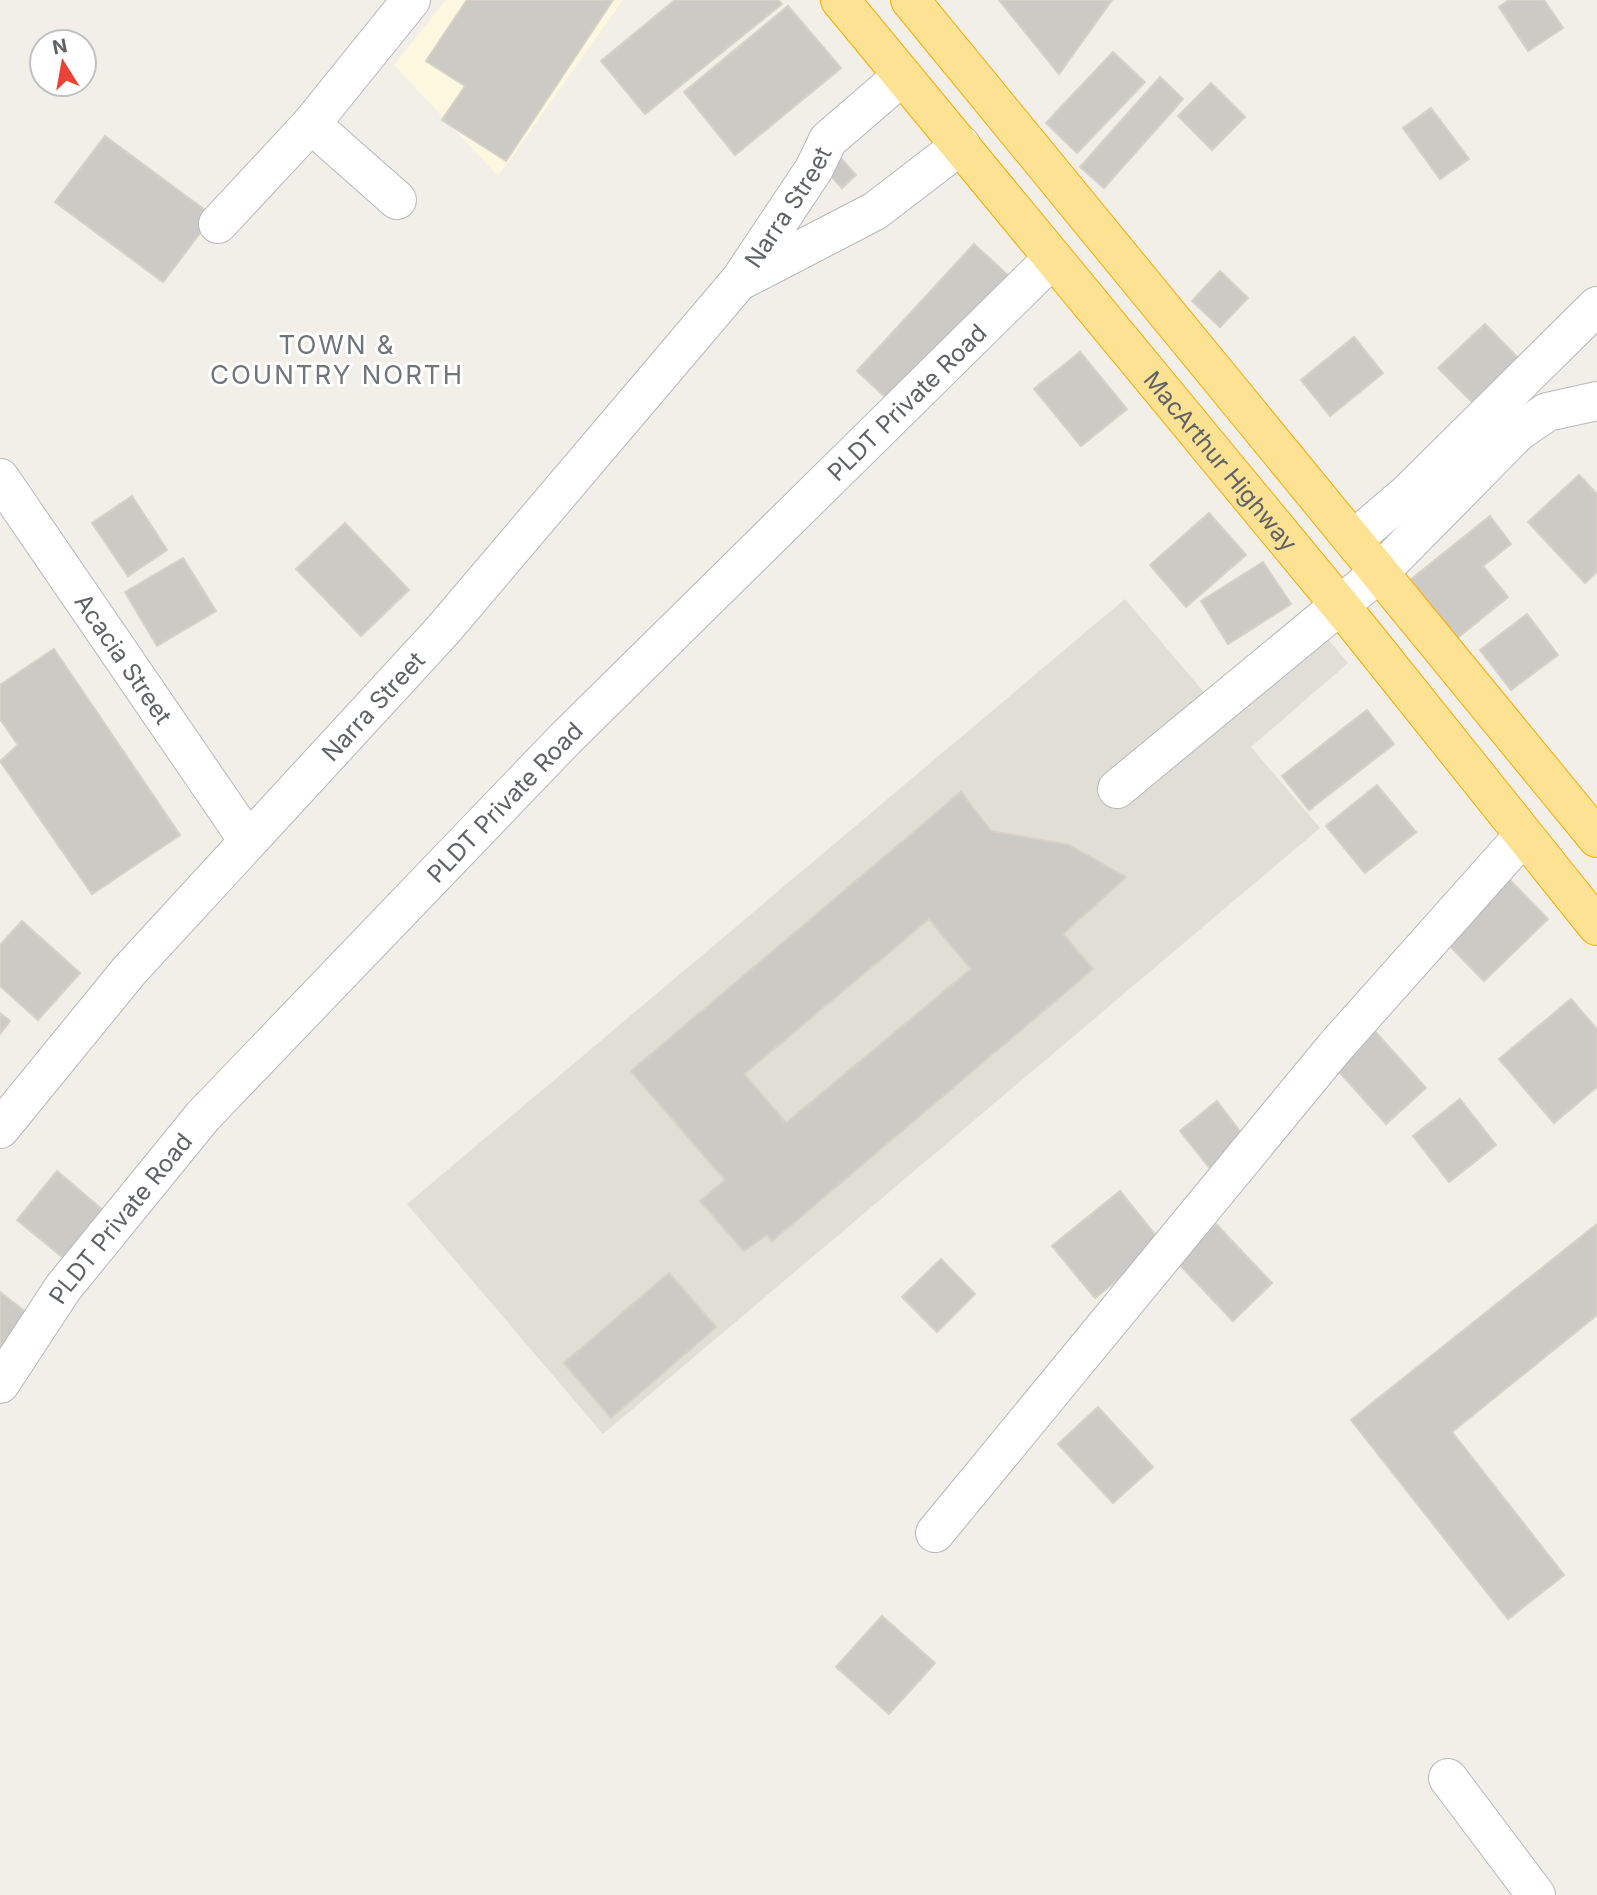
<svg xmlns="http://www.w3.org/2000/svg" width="1597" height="1895" font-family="Inter,sans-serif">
	<rect width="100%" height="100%" fill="#f1efe8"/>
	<path fill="#fef7e0" d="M 446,0 L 623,0 L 498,176 L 394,65 Z"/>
	<path fill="#e1ded6" d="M 1125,599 L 1207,696 L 1305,612 L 1348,663 L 1251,747 L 1320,828 L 603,1434 L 407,1204 Z"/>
	<path fill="#cccac5" stroke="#d6d1c6" stroke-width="2" fill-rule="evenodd" d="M 467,0 L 613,0 L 506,161 L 442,120 L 465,86 L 426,61 Z
		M 675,0 L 778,0 L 782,4 L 645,114 L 601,61 Z
		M 999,0 L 1112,0 L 1059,74 Z
		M 1509,0 L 1544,0 L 1563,28 L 1528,51 L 1499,7 Z
		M 788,6 L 841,68 L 735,155 L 684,92 Z
		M 1113,52 L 1145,82 L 1077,153 L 1046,123 Z
		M 1160,77 L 1183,99 L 1104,188 L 1080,167 Z
		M 1211,83 L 1245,117 L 1212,150 L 1178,116 Z
		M 1431,108 L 1469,159 L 1440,179 L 1403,128 Z
		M 105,136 L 213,216 L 163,282 L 55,202 Z
		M 839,156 L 856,175 L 842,188 L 825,170 Z
		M 974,244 L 1012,279 L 895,406 L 857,371 Z
		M 1220,271 L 1248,298 L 1220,327 L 1192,301 Z
		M 1485,324 L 1518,358 L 1472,402 L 1438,368 Z
		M 1354,337 L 1383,373 L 1330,416 L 1301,380 Z
		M 1080,352 L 1127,409 L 1081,446 L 1034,389 Z
		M 1579,475 L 1597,494 L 1597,572 L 1585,583 L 1528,522 Z
		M 132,496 L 167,550 L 128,576 L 92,523 Z
		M 1209,513 L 1246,555 L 1186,607 L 1150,565 Z
		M 1490,516 L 1511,544 L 1483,566 L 1508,597 L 1456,639 L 1409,581 Z
		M 345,523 L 409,590 L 361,636 L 296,569 Z
		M 183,558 L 216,611 L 157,646 L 125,592 Z
		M 1263,562 L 1291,604 L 1228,644 L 1201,601 Z
		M 1527,614 L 1558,655 L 1511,690 L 1480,650 Z
		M 54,649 L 180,835 L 92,894 L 0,761 L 18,745 L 0,719 L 0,685 Z
		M 1367,710 L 1394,744 L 1309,810 L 1282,776 Z
		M 1377,785 L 1416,832 L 1365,873 L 1326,826 Z
		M 961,792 L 991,831 L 1069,845 L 1126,877 L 1063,934 L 1093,969 L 772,1241 L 767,1235 L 744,1251 L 700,1201 L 725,1180 L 631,1071 ZM 929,919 L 971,969 L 786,1123 L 744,1074 Z
		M 1504,874 L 1548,919 L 1484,981 L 1440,936 Z
		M 22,921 L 80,973 L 38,1020 L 0,986 L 0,945 Z
		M 1571,999 L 1597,1029 L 1597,1087 L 1554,1123 L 1499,1059 Z
		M 0,1013 L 10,1021 L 0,1034 Z
		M 1373,1029 L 1426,1088 L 1386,1124 L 1333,1065 Z
		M 1460,1099 L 1496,1145 L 1449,1182 L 1413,1136 Z
		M 1217,1101 L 1248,1142 L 1212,1171 L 1180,1131 Z
		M 57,1171 L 111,1217 L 71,1264 L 17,1220 Z
		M 1120,1191 L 1162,1243 L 1095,1298 L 1052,1246 Z
		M 1216,1224 L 1272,1283 L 1233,1321 L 1176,1261 Z
		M 1597,1224 L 1597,1315 L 1452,1432 L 1564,1575 L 1508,1619 L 1351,1420 Z
		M 941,1259 L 975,1294 L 937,1332 L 902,1297 Z
		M 669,1273 L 716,1327 L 611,1418 L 564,1363 Z
		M 0,1292 L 40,1323 L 0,1376 Z
		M 1098,1407 L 1153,1467 L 1113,1503 L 1058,1444 Z
		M 882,1616 L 935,1663 L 889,1714 L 836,1667 Z"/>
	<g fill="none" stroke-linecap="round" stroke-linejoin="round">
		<g stroke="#b5b8bc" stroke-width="40">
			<g id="minor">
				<path d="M 311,124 L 397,200"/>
				<path d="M 218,224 L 311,124 L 411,0"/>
				<path d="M 742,280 L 875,211 L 961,145"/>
				<path id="s1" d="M 0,478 L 247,839"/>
				<path d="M 1353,540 L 1408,493 L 1597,306"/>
				<path d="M 1117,789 L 1380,572 L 1518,432 L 1547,412 L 1597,401"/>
				<path id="s2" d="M 0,1129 L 129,971 L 443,630 L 740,280 L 814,169 L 828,140 L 901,77"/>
				<path id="s3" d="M 0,1384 L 63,1288 L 203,1116 L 565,739 L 1053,258"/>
				<path d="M 935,1533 L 1335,1047 L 1523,836"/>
				<path d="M 1448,1778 L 1536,1895"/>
			</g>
		</g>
		<g stroke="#f9ab00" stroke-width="40">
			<g id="highway">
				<path id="s4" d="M 840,0 L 1357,626 L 1597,926"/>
				<path d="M 910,0 L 1597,838"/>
			</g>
		</g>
		<use href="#minor" stroke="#fff" stroke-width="38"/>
		<use href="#highway" stroke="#fde293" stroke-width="38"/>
	</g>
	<g text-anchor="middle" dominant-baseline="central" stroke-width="6" stroke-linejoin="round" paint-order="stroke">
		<g font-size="24" fill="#5f6368" stroke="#fff">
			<text stroke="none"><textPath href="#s2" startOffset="1214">Narra Street</textPath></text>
			<text stroke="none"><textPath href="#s3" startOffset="1339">PLDT Private Road</textPath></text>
			<text stroke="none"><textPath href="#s4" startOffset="598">MacArthur Highway</textPath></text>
			<text stroke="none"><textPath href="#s1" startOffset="219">Acacia Street</textPath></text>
			<text stroke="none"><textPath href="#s2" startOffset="564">Narra Street</textPath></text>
			<text stroke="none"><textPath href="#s3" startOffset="772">PLDT Private Road</textPath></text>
			<text stroke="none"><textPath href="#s3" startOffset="205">PLDT Private Road</textPath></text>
		</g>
		<g font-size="26" letter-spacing="2" fill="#70757a" stroke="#fff">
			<text x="337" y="344">TOWN &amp;<tspan x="337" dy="30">COUNTRY NORTH</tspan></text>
		</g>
	</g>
	<g transform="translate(63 63) rotate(349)"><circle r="33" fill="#ffffff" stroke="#bfc1c3" stroke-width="2"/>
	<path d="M0-5L12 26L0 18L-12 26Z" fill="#ea4335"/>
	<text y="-10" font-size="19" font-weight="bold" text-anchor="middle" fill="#5f6368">N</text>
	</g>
</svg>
